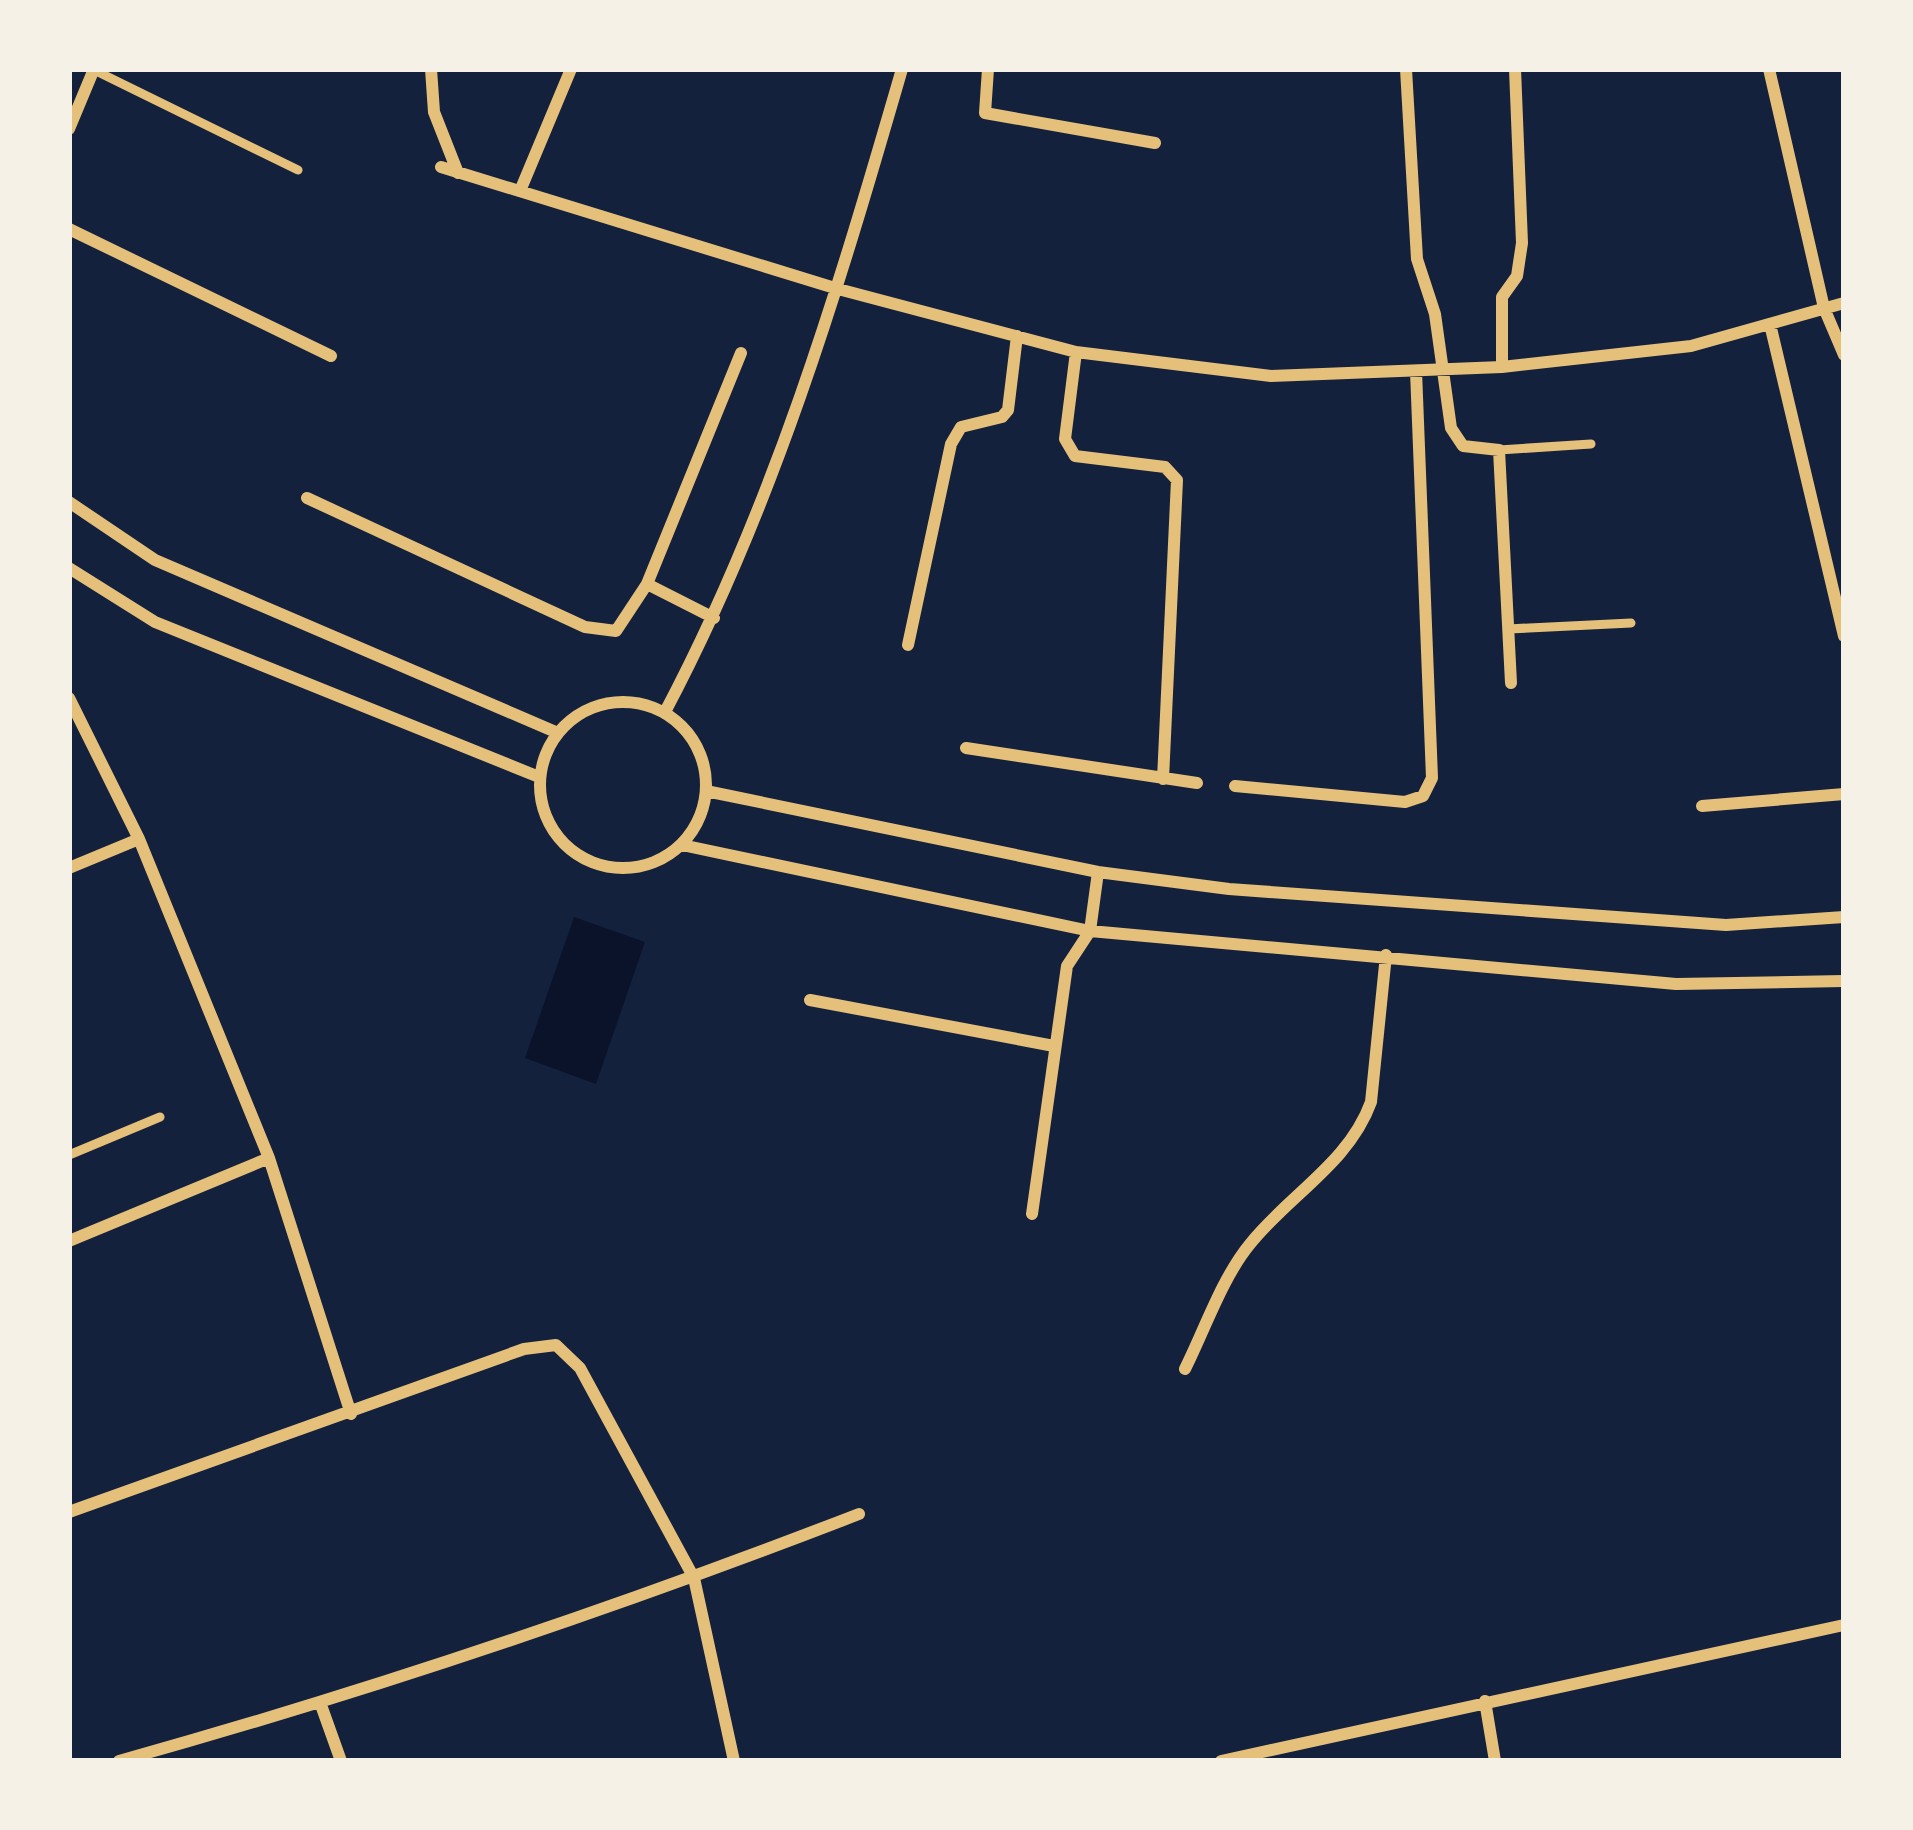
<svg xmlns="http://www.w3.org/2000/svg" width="1913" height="1830" font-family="Lato,sans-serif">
	<rect width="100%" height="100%" fill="#14213d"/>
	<path fill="#0b132b" d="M 574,917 L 645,942 L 596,1084 L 525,1058 Z"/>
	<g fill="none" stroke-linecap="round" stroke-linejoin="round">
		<path stroke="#e5c07b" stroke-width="9" d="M 94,70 L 298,170
			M 1499,450 L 1591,444
			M 1508,629 L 1631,623
			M 69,1155 L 160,1117"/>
		<path stroke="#e5c07b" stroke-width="12" d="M 431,69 L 434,112 L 458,173
			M 988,69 L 985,113 L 1155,143
			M 1406,69 L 1417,259 L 1435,314 L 1451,428 L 1463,446 L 1499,450 L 1511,683
			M 1769,69 L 1824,308 L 1844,355
			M 69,129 L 94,69
			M 441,167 L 838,289 L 1076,352 L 1271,376 L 1502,367 L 1691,346 L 1844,303
			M 520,191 L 571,69
			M 69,229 L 331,356
			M 1770,324 L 1844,636
			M 1076,352 L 1065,439 L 1075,456 L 1165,467 L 1177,480 L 1163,779
			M 1502,367 L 1502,297 L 1517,276 L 1522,243 L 1515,69
			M 307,498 L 585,627 L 616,631 L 647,584 L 741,353
			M 69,502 L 155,560 L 558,733
			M 69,568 L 155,622 L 539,777
			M 647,584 L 714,618
			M 908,645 L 951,444 L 961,427 L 1002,417 L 1008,410 L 1017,336
			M 69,698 L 139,839 L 269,1158 L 351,1414
			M540 785a83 83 0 1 1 166 0a83 83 0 1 1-166 0Z
			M 665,712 C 773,508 838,290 902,69
			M 966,748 L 1197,783
			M 1235,786 L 1405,802 L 1423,796 L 1432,778 L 1416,371
			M 706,791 L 1098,872 L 1229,889 L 1726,925 L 1844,917
			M 1702,806 L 1844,794
			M 682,845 L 1090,931 L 1676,984 L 1844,981
			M 69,868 L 139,839
			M 810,1000 L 1054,1046
			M 1032,1214 L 1067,966 L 1090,931 L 1098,872
			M 69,1241 L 269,1158
			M 1185,1369 C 1205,1329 1222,1278 1250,1244 C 1289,1195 1349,1163 1371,1102 L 1386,955
			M 69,1512 L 524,1349 L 556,1345 L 580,1368 L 694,1578 L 734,1761
			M 1485,1701 L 1495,1761
			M 321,1705 L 341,1761
			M 119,1761 C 370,1691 616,1608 859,1514
			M 1221,1761 L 1844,1625"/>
	</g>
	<rect width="1913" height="1830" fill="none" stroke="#f6f1e7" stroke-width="144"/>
</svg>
